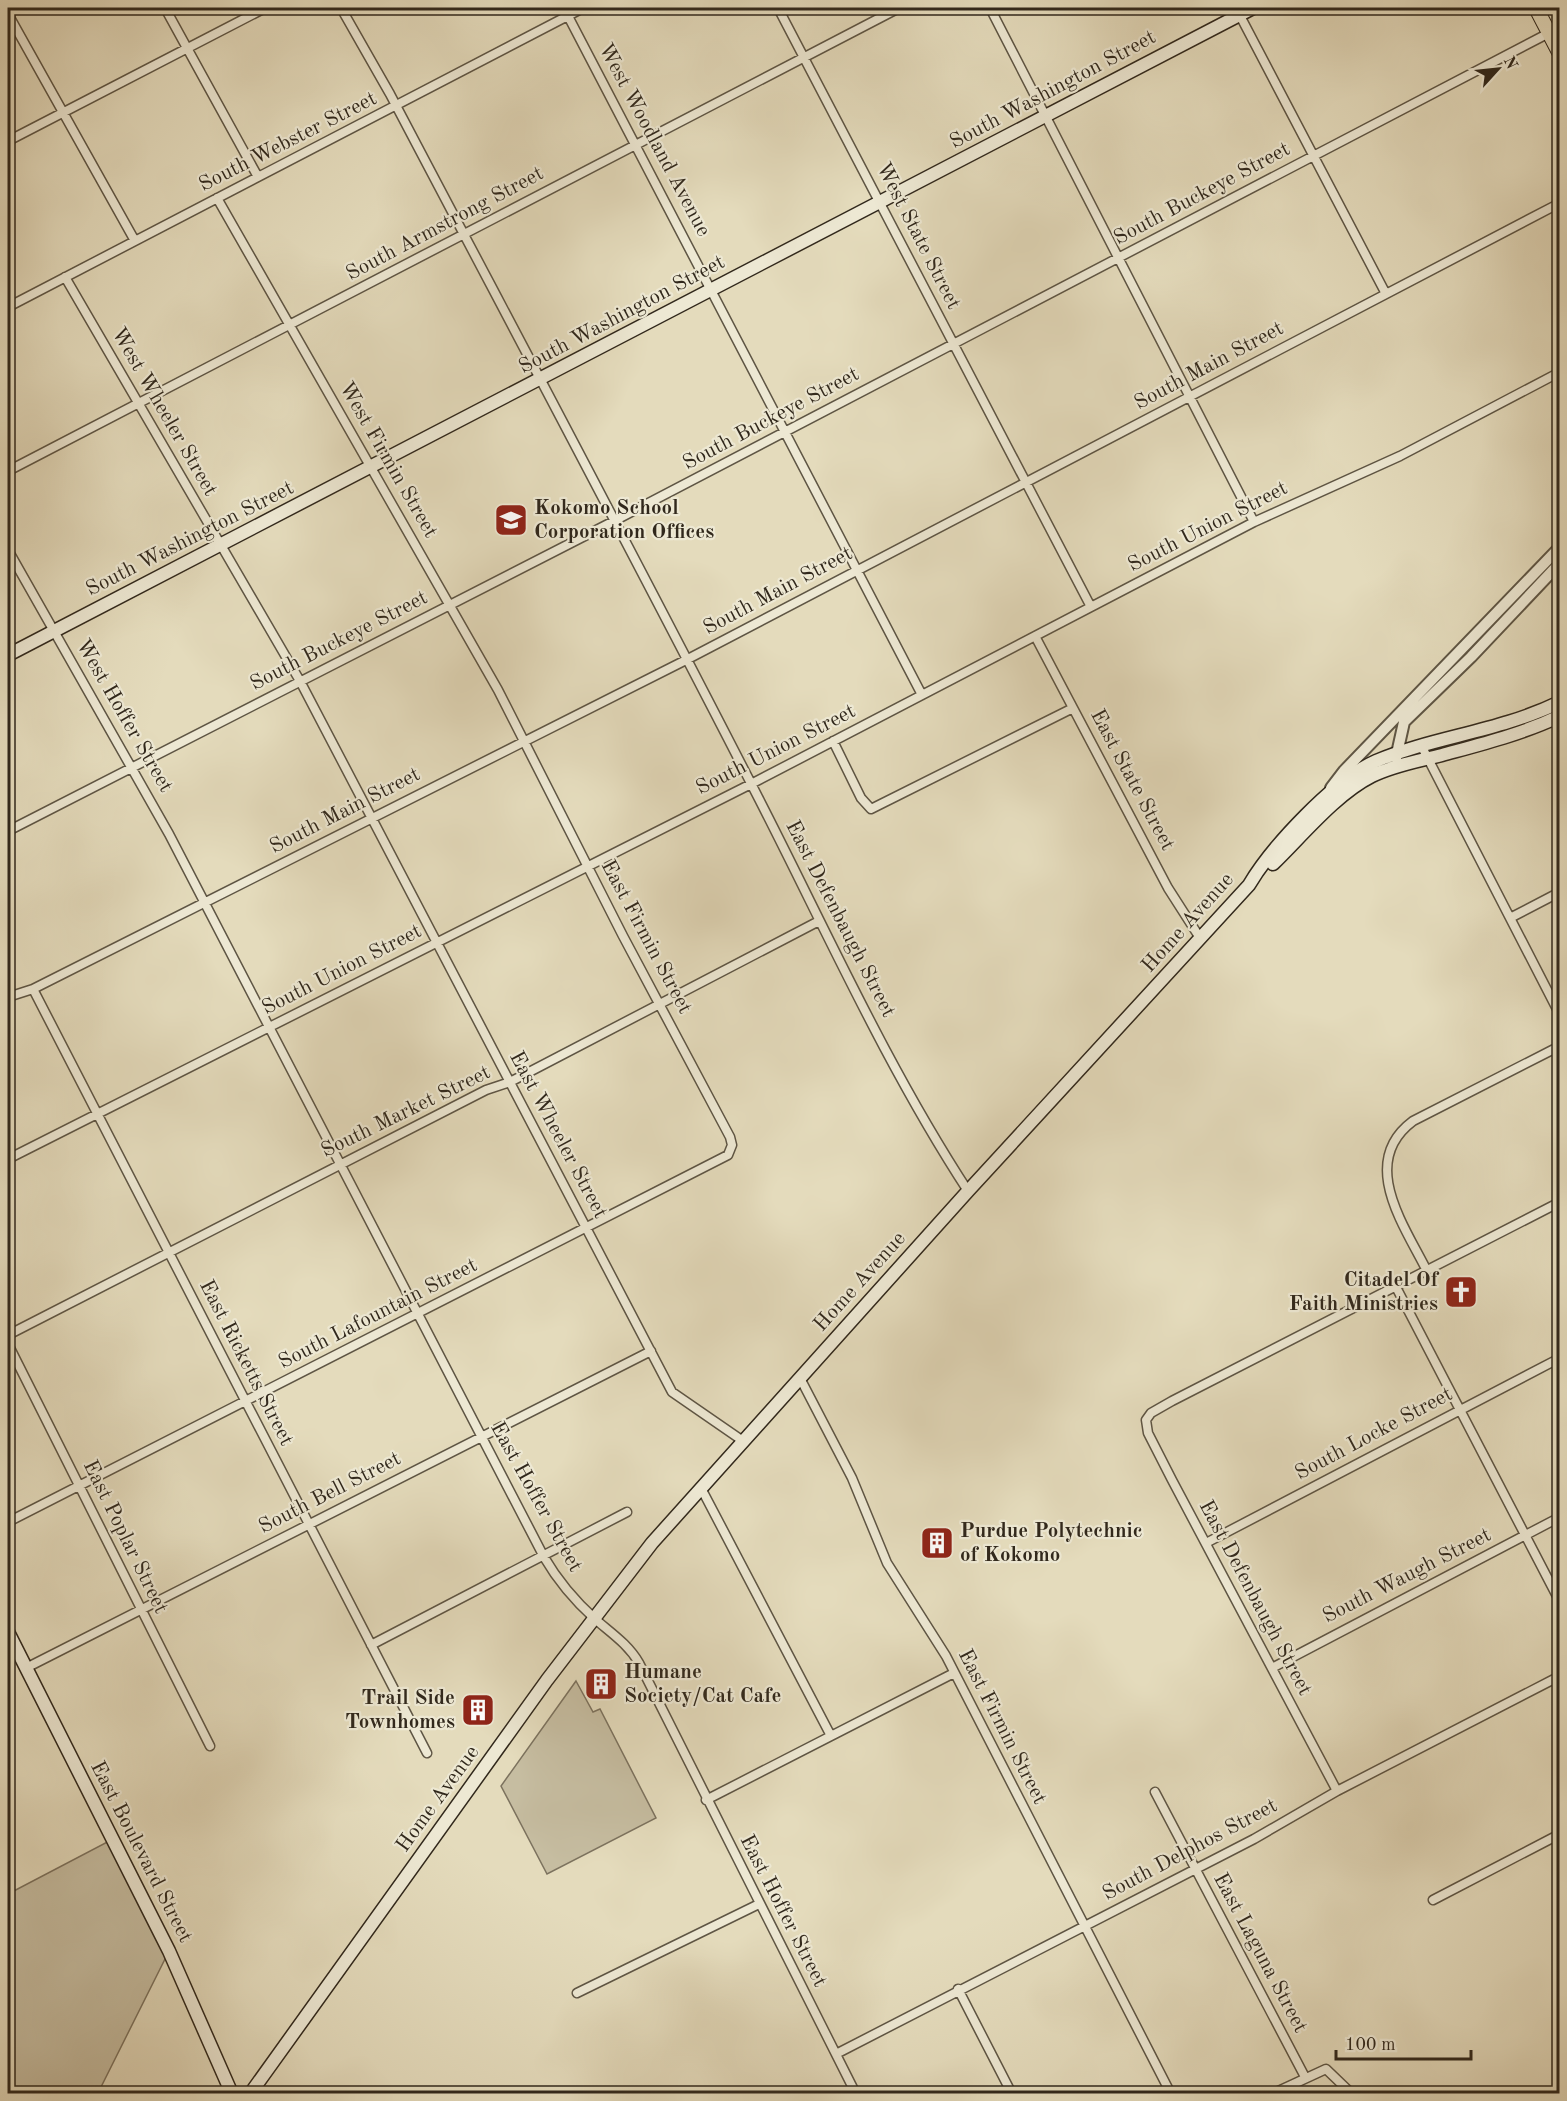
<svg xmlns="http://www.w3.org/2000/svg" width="1567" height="2101" font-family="'Old Standard TT',serif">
	<rect width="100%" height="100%" fill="#e4dbbc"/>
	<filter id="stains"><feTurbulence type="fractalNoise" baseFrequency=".00333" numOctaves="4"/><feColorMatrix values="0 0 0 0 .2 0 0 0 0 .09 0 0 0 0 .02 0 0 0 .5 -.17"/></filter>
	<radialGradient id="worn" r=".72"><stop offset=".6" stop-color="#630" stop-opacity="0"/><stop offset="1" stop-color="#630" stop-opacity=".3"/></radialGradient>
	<path fill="#c6bda1" stroke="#7c725e" stroke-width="1.5" d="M 576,1681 L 593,1712 L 600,1709 L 656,1818 L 547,1874 L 501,1786 Z
		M 113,1839 L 169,1951 L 98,2093 L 8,2093 L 8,1894 Z"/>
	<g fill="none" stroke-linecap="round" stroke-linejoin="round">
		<g stroke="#5e5544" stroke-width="11">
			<path id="minor" d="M 165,8 L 258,177
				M 341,8 L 390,94 C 514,330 639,564 760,801 C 827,932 887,1067 968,1191
				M 778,8 L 1091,607
				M 990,8 L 1254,522
				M 1236,8 L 1386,294
				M 8,14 L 135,241
				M 568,16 L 922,695
				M 8,141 L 265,8
				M 65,277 L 300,681 L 672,1392 L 743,1441
				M 8,307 L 583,8
				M 8,471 L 899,8
				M 8,550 L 169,834 L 544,1557 C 558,1581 575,1601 595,1619 C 611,1633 628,1644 639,1663 L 856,2094
				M 1035,636 L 1168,888 L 1200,938
				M 833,741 L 861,798 L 871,809 L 1073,708
				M 1422,747 L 1560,1015
				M 8,831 L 614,521 L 1549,33
				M 1510,918 L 1560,892
				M 33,989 L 427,1753
				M 8,997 L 33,989 L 686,660 L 1560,203
				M 8,1159 L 753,783 L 1254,522 L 1400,456 L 1560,372
				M 1427,1271 C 1404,1225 1358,1162 1413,1121 L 1560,1046
				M 1396,1287 L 1560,1602
				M 8,1335 L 486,1090 L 510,1082 L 819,921
				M 8,1344 L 210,1746
				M 800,1378 L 852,1478 L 887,1563 L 946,1656 L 1171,2094
				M 701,1488 L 831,1736
				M 8,1522 L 728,1155 L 732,1145 L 730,1137 L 623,936 L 498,690 L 217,198
				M 1206,1543 L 1560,1358
				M 371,1645 L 627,1512
				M 26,1668 L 651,1351
				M 1272,1668 L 1560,1517
				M 1337,1791 L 1172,1480 L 1148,1433 L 1146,1420 L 1151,1413 L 1172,1401 L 1560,1202
				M 1155,1792 L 1305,2077
				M 706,1800 L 954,1673
				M 1433,1900 L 1560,1834
				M 958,1989 L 1012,2094
				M 577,1993 L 759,1904
				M 836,2054 L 1254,1839 L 1337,1791 L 1560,1676
				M 1272,2094 L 1326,2069 L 1352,2094"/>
		</g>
		<g stroke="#5e5544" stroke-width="14">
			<path id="tertiary" d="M 1396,758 L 1404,722 L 1471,657 L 1560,563
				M 1331,788 L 1344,771 L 1560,547"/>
		</g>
		<g stroke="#31281c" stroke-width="15">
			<path id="secondary" d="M 8,655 L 1253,8
				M 1273,864 C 1302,836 1336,794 1372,776 C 1394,765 1419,761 1442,755 C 1482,744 1522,734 1560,716
				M 8,1632 L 169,1951 L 232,2094
				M 250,2094 L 547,1680 L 652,1543 L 968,1191 L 1249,885 C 1272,846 1335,779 1376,761 C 1436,736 1498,732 1560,702"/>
		</g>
		<g stroke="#31281c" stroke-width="16">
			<path id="primary" d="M 1536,8 L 1560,54"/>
		</g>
		<use href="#minor" stroke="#ede8d3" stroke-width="8"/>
		<use href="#tertiary" stroke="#ede8d3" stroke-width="10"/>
		<use href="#secondary" stroke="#ede8d3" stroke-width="12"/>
		<use href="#primary" stroke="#e4dbbc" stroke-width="14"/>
	</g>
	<defs>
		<g id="school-square" transform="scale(1.725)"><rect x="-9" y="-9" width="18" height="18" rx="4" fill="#8f2418" stroke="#ede8d3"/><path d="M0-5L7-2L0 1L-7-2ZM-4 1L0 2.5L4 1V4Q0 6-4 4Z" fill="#fff"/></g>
		<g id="church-square" transform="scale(1.725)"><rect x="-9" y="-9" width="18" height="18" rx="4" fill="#8f2418" stroke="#ede8d3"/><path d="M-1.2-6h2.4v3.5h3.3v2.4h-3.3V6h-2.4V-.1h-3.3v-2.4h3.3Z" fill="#fff"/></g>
		<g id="building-square" transform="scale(1.725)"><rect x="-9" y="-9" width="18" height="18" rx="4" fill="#8f2418" stroke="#ede8d3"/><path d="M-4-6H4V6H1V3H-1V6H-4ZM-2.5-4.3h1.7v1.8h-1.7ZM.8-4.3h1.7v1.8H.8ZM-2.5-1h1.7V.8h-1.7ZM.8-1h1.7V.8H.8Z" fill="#fff"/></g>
	</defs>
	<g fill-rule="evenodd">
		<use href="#school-square" x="511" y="520"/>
		<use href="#church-square" x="1461" y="1292"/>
		<use href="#building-square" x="937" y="1543"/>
		<use href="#building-square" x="601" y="1684"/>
		<use href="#building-square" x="478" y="1710"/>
	</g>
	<g text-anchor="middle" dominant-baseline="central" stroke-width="4.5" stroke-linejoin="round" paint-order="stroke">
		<g font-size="21" fill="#31281c" stroke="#ede8d3">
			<text transform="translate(1053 90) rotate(-28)">South Washington Street</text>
			<text transform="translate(654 140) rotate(62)">West Woodland Avenue</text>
			<text transform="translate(288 142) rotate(-27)">South Webster Street</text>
			<text transform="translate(1202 194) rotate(-28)">South Buckeye Street</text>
			<text transform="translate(445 224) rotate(-28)">South Armstrong Street</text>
			<text transform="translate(918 236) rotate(63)">West State Street</text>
			<text transform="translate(622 315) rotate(-28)">South Washington Street</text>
			<text transform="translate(1209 366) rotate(-28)">South Main Street</text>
			<text transform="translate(164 412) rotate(60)">West Wheeler Street</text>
			<text transform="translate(771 419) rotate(-28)">South Buckeye Street</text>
			<text transform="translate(388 460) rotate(60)">West Firmin Street</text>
			<text transform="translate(1208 527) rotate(-27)">South Union Street</text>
			<text transform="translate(190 539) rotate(-27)">South Washington Street</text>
			<text transform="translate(778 591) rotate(-28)">South Main Street</text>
			<text transform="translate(339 641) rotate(-27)">South Buckeye Street</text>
			<text transform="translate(124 716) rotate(60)">West Hoffer Street</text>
			<text transform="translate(776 750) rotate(-27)">South Union Street</text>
			<text transform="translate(1132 780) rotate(62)">East State Street</text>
			<text transform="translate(345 811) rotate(-27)">South Main Street</text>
			<text transform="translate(840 919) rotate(63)">East Defenbaugh Street</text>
			<text transform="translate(1188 923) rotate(-48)">Home Avenue</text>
			<text transform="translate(646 937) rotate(62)">East Firmin Street</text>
			<text transform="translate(342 970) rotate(-27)">South Union Street</text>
			<text transform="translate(406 1112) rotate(-26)">South Market Street</text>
			<text transform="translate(558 1135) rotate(62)">East Wheeler Street</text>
			<text transform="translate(860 1282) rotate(-48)">Home Avenue</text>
			<text transform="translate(378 1314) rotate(-27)">South Lafountain Street</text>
			<text transform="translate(246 1363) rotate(63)">East Ricketts Street</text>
			<text transform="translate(1374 1434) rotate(-28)">South Locke Street</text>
			<text transform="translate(330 1493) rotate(-27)">South Bell Street</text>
			<text transform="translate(536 1497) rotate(61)">East Hoffer Street</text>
			<text transform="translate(125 1537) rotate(64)">East Poplar Street</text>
			<text transform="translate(1407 1576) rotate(-27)">South Waugh Street</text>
			<text transform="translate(1255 1598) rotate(62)">East Defenbaugh Street</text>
			<text transform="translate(1002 1727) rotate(63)">East Firmin Street</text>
			<text transform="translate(438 1799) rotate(-54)">Home Avenue</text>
			<text transform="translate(1190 1850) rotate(-28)">South Delphos Street</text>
			<text transform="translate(141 1852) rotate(63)">East Boulevard Street</text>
			<text transform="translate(783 1911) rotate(63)">East Hoffer Street</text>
			<text transform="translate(1260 1953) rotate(62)">East Laguna Street</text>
		</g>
		<g font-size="21" font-weight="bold" fill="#31281c" stroke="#ede8d3" text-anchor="start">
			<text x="534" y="508">Kokomo School<tspan x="534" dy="24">Corporation Offices</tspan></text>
			<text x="1438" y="1280" text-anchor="end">Citadel Of<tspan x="1438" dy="24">Faith Ministries</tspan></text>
			<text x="960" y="1531">Purdue Polytechnic<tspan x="960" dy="24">of Kokomo</tspan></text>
			<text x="624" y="1672">Humane<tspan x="624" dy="24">Society/Cat Cafe</tspan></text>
			<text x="455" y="1698" text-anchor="end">Trail Side<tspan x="455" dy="24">Townhomes</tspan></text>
		</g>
	</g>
	<rect width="1567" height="2101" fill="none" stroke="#e4dbbc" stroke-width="30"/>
	<rect x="9" y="9" width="1549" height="2083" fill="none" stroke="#31281c" stroke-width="3"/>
	<rect x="15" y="15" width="1537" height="2071" fill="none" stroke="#31281c" stroke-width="1.5"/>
	<g transform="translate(1498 69) rotate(63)" stroke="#ede8d3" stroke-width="4.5" paint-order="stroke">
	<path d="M0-4.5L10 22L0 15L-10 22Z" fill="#31281c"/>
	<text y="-9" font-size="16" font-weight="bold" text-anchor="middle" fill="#31281c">N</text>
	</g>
	<path d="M1336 2050v9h135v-9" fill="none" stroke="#31281c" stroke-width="3"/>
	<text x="1345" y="2050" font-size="18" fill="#31281c" stroke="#ede8d3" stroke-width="4.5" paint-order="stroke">100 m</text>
	<rect width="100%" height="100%" filter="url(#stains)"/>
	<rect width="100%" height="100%" fill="url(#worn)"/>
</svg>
